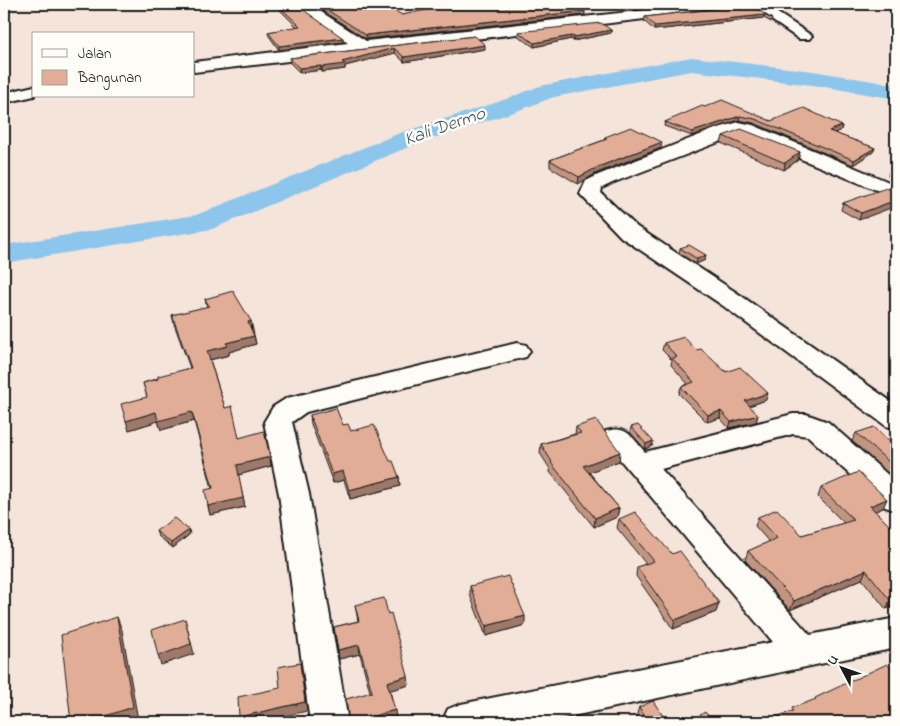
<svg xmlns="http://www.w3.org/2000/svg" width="900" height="726" font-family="'Indie Flower',sans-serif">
	<rect width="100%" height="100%" fill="#f5e4da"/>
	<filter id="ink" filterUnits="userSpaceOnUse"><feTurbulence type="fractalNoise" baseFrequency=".02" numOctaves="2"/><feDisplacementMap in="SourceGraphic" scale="10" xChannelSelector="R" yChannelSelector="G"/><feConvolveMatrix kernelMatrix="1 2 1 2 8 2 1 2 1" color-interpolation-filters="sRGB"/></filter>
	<g filter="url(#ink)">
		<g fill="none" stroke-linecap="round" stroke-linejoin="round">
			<path fill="#8cc6ec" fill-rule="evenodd" d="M 691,57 L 813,71 L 896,85 L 896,99 L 813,85 L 691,71 L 554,97 L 514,112 L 418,143 L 212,229 L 4,263 L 4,245 L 196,215 L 400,133 L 498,102 L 540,86 Z"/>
			<g stroke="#1c1c1c" stroke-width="4">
				<path id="minor" d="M 293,4 L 309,4 L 366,41 L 701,4 L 745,4 L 743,7 L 738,8 L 194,72 L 194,62 L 348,43 Z
					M 748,4 L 764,4 L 812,36 L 809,39 L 799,39 Z
					M 34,86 L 34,96 L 4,103 L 4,93 Z
					M 739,122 L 753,125 L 896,185 L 896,198 L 740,134 L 612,183 L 602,188 L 601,193 L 637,227 L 740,295 L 896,405 L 896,429 L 886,426 L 722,305 L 621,237 L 580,194 L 586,181 L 598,175 L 715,129 Z
					M 517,343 L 526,345 L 530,351 L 526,357 L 306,412 L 292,422 L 309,494 L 348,722 L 310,722 L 279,494 L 264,422 L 273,407 L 287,398 Z
					M 793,414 L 806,414 L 828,422 L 896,482 L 896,510 L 885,507 L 808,436 L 793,434 L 661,469 L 810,635 L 896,618 L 896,648 L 544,722 L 442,722 L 448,709 L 461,704 L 773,642 L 602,438 L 606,431 C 627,425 632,437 645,452 Z"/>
			</g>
			<use href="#minor" fill="#fdfcf7" fill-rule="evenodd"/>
		</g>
		<path fill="#c29581" stroke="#1c1c1c" d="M 312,4 L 349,4 L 355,10 L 402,15 L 462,9 L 506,7 L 585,15 L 366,39 Z
			M 646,4 L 686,4 L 653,7 Z
			M 767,4 L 780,4 L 780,8 L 779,12 Z
			M 744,5 L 772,19 L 771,22 L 764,18 L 654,30 L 644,21 L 645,17 Z
			M 280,7 L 343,38 L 343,42 L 279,50 L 269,36 L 268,32 L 297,27 L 280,10 Z
			M 611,30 L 611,33 L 573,41 L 571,39 L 534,47 L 518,36 L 518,32 Z
			M 475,36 L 485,49 L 404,62 L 395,53 L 345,66 L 345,69 L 322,72 L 321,70 L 300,73 L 290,63 L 290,58 Z
			M 705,107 L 771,121 L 842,126 L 841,130 L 834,133 L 875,148 L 873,152 L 853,165 L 754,123 L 739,120 L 692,136 L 664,126 L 665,122 Z
			M 723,136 L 800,152 L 798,160 L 784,170 L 721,143 Z
			M 605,137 L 661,148 L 597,173 L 578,184 L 550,167 L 550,160 L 604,140 Z
			M 896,165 L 896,180 L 888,176 L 890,168 Z
			M 896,192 L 859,220 L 841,210 L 843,203 Z
			M 680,248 L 705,260 L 696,264 L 679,253 Z
			M 205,299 L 251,321 L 256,344 L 229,352 L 229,355 L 210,360 L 225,408 L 239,438 L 270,457 L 271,466 L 238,475 L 245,507 L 210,515 L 208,506 L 212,488 L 194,421 L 161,430 L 158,421 L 129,430 L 147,397 L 143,383 L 190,368 L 174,324 L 172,315 L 207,307 Z
			M 664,343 L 696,350 L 766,400 L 749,406 L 758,415 L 756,422 L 729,428 L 720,418 L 707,422 L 679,394 L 681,387 L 688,384 L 671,365 L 672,360 L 662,350 Z
			M 310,415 L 343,425 L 390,461 L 399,477 L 400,486 L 350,499 L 344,480 L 333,483 L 311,424 Z
			M 576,427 L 619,461 L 589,472 L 619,508 L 617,517 L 594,527 L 550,472 L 550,469 L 540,453 L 541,444 L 575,434 Z
			M 631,427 L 653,441 L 652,446 L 645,449 L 630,432 Z
			M 856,433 L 896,448 L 896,480 L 852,441 Z
			M 821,488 L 883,508 L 875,511 L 896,532 L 896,605 L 886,609 L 862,579 L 790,610 L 745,560 L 748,551 L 769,542 L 755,526 L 758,517 L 802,535 L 844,523 L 818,497 Z
			M 619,519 L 672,554 L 719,603 L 716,612 L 673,629 L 636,576 L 637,567 L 646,564 L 617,528 Z
			M 156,531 L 190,534 L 173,548 L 158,536 Z
			M 470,586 L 525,625 L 486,636 L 470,595 Z
			M 355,605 L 388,614 L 409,685 L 390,690 L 396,719 L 370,692 L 360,654 L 339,659 L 334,627 L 358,621 Z
			M 639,707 L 667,722 L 640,722 L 636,717 Z"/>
		<path fill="#9e7969" stroke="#1c1c1c" d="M 653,4 L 686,4 L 653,7 Z
			M 585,11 L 585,15 L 366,39 L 366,35 Z
			M 765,15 L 764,18 L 654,30 L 655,26 Z
			M 611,30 L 611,33 L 573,41 L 574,37 Z
			M 571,36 L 571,39 L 534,47 L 534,43 Z
			M 343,38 L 343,42 L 279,50 L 279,46 Z
			M 485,45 L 485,49 L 404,62 L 404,57 Z
			M 394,48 L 395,53 L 345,66 L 345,69 L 322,72 L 322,67 Z
			M 321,66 L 321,70 L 300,73 L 299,68 Z
			M 740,116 L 739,120 L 692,136 L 692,132 Z
			M 842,126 L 841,130 L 828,136 L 829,131 Z
			M 662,142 L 661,148 L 597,173 L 578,184 L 579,177 L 598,167 Z
			M 875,148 L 873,152 L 853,165 L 854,160 Z
			M 800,152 L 798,160 L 784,170 L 785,163 Z
			M 896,200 L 896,206 L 859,220 L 861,213 Z
			M 706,255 L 705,260 L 696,264 L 697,259 Z
			M 251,321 L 252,330 L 248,322 Z
			M 254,336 L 256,344 L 229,352 L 229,355 L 209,360 L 207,351 L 226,343 Z
			M 768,393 L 766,400 L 743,408 L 745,401 Z
			M 721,411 L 720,418 L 707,422 L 708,415 Z
			M 156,412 L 192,412 L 194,421 L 161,430 L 158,421 L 129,430 L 126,421 Z
			M 758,415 L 756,422 L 729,428 L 731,422 Z
			M 653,441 L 652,446 L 645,449 L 646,444 Z
			M 620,452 L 619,461 L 582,475 L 583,466 Z
			M 270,457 L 271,466 L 238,475 L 245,507 L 210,515 L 208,506 L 237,465 Z
			M 343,471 L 344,480 L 333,483 L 332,474 Z
			M 399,477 L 400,486 L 350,499 L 349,490 Z
			M 887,499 L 883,508 L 866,515 L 870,506 Z
			M 619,508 L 617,517 L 594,527 L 595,518 Z
			M 189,530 L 190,534 L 173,548 L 171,543 Z
			M 866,570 L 862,579 L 790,610 L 794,601 Z
			M 896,598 L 896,605 L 886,609 L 890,600 Z
			M 719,603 L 716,612 L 673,629 L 675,620 Z
			M 525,616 L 525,625 L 486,636 L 486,626 Z
			M 117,617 L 122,630 L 138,720 L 131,722 L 87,722 Z
			M 185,619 L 194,654 L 161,665 L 158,656 Z
			M 359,645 L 360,654 L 339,659 L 338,650 Z
			M 300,663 L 307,711 L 258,722 L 240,722 L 239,717 L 305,702 Z
			M 408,676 L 409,685 L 388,691 L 387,682 Z
			M 395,710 L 396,719 L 384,722 L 352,722 Z"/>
		<path fill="#e2ad96" stroke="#1c1c1c" d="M 295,4 L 343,38 L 279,46 L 268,32 L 300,26 L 280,7 Z
			M 318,4 L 349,4 L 355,10 L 384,4 L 402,15 L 455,4 L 462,9 L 489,4 L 500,4 L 506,7 L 524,4 L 574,4 L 585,11 L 366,35 Z
			M 745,4 L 750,4 L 772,19 L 765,15 L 655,26 L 645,17 L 739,6 L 744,5 Z
			M 774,4 L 780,4 L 780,8 Z
			M 601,23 L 611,30 L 574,37 L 571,36 L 534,43 L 518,32 Z
			M 475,36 L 485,45 L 404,57 L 394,48 L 342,62 L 345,64 L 322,67 L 321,66 L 299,68 L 290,58 Z
			M 722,100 L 771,121 L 804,108 L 842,126 L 829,131 L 875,148 L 854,160 L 755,119 L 740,116 L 692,132 L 665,122 L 702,106 L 705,107 Z
			M 631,127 L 662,142 L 598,167 L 579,177 L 550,160 L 607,139 L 605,137 Z
			M 741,129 L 800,152 L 785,163 L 723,136 Z
			M 896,165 L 896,170 L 890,168 Z
			M 886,188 L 896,192 L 896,200 L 861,213 L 843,203 Z
			M 689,245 L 706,255 L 697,259 L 680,248 Z
			M 233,291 L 251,321 L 248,322 L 254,336 L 226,343 L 228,346 L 207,351 L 225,408 L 232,406 L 239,438 L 264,431 L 270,457 L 237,465 L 243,498 L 208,506 L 205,490 L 213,488 L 192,412 L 158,421 L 156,412 L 126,421 L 121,404 L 147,397 L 143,383 L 158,379 L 158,376 L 191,368 L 172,315 L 209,306 L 205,299 Z
			M 684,337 L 696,350 L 701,349 L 726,372 L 740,367 L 768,393 L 745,401 L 758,415 L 731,422 L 721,411 L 708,415 L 681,387 L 694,382 L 672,358 L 677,357 L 664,343 Z
			M 336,408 L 343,425 L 348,424 L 351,431 L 374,425 L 390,461 L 393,461 L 399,477 L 349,490 L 343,471 L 332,474 L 310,415 Z
			M 596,420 L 620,452 L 583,466 L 619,508 L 595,518 L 551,463 L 552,462 L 541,444 L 581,433 L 576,427 Z
			M 638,425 L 653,441 L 646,444 L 631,427 Z
			M 874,427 L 896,448 L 896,468 L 856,433 Z
			M 858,472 L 887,499 L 870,506 L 896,532 L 896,598 L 890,600 L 866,570 L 794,601 L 748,551 L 777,538 L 758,517 L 777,509 L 802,535 L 854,520 L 821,488 Z
			M 635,512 L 672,554 L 680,551 L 719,603 L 675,620 L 637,567 L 654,561 L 619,519 Z
			M 174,518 L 189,530 L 171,543 L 156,531 Z
			M 508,576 L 525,616 L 486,626 L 470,586 Z
			M 384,598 L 388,614 L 391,613 L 408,676 L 387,682 L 395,710 L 352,722 L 349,722 L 346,699 L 372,692 L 359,645 L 338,650 L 334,627 L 359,621 L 355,605 Z
			M 117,617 L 133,707 L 87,722 L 71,722 L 61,635 Z
			M 185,619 L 191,644 L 158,656 L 152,630 Z
			M 300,663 L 305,702 L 239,717 L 238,697 L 280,688 L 278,667 Z
			M 887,664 L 896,673 L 896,722 L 761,722 L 793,711 L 792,708 L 816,699 L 815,698 Z
			M 653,701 L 667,722 L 648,722 L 639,707 Z
			M 705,712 L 713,722 L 689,722 Z"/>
	</g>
	<g text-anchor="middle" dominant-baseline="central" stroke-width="5" stroke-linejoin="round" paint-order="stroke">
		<g font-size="19" font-style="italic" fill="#435865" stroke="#fdfcf7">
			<text transform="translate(445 127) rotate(-19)">Kali Dermo</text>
		</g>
	</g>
	<rect width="900" height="726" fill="none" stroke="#fdfcf7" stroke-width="20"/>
	<rect x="10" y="10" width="880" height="706" fill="none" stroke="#1c1c1c" stroke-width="2" filter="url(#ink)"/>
	<rect x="32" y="32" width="162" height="65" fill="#fdfcf7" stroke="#a3a29f"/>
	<rect x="42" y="49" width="25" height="8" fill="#fdfcf7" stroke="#a3a29f"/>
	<text x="78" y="58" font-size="15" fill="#1c1c1c">Jalan</text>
	<rect x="42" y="70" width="25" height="15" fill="#e2ad96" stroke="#a3a29f"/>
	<text x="78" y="82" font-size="15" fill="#1c1c1c">Bangunan</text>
	<g transform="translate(842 668) rotate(311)" stroke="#fdfcf7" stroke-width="4" paint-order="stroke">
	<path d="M0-4L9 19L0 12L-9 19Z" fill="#1c1c1c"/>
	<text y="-8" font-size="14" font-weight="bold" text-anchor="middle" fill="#1c1c1c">U</text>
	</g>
</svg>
